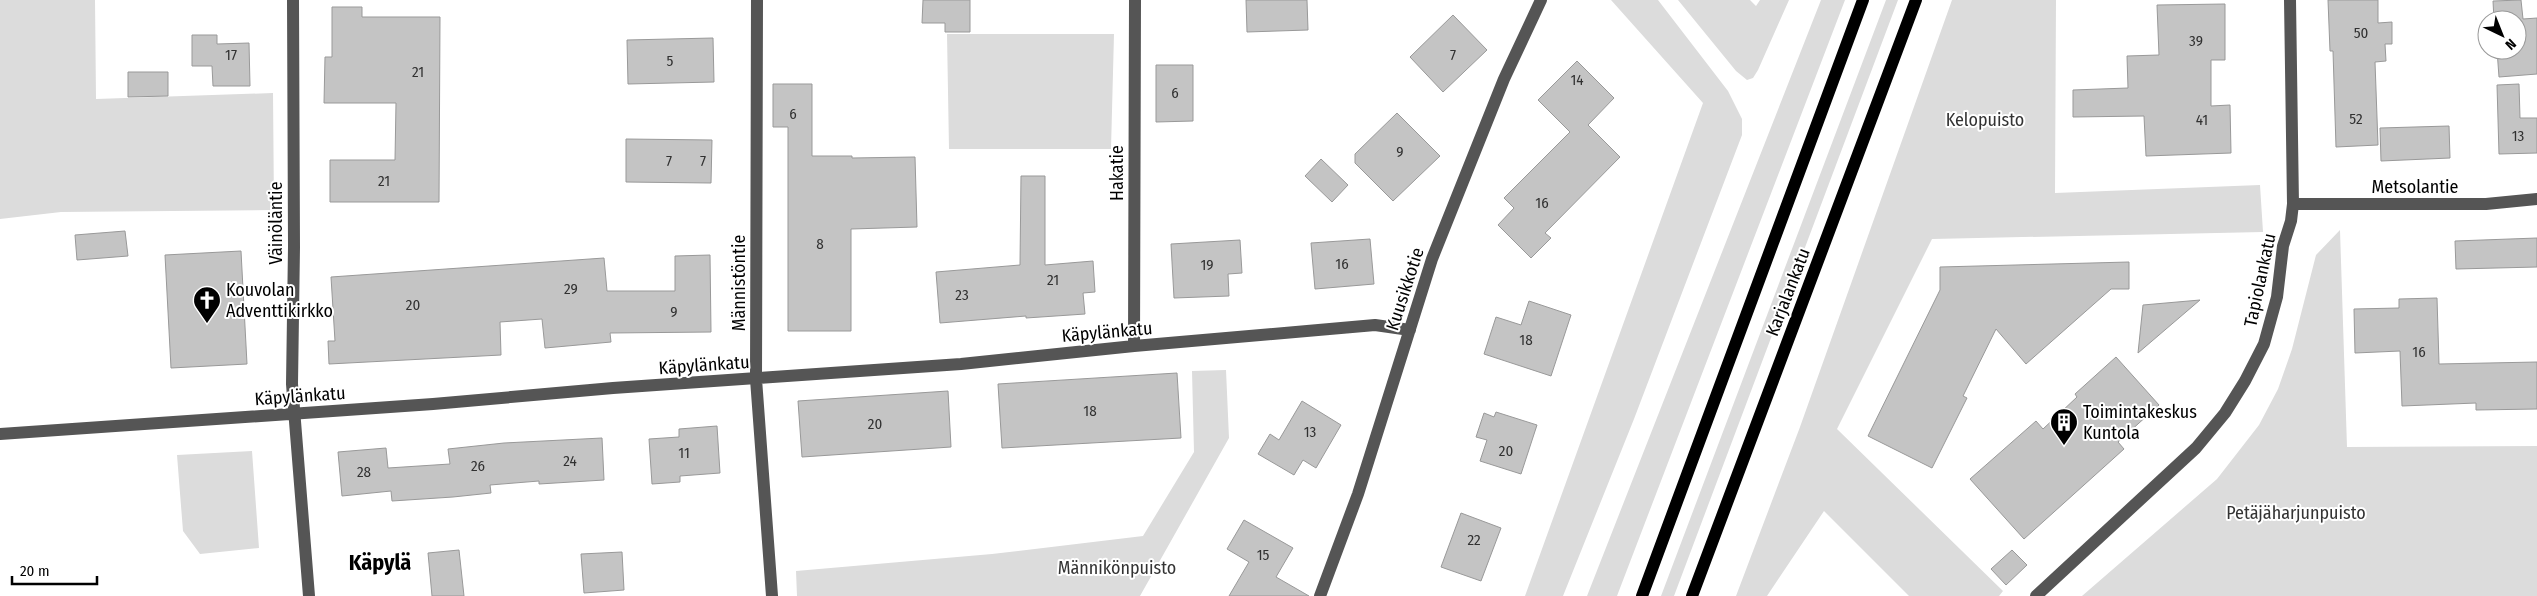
<svg xmlns="http://www.w3.org/2000/svg" width="2537" height="596" font-family="'Fira Sans Condensed',sans-serif">
	<rect width="100%" height="100%" fill="#fff"/>
	<path fill="#dcdcdc" d="M 0,0 L 95,0 L 96,99 L 273,93 L 274,210 L 61,212 L 0,219 Z
		M 1611,0 L 1658,0 L 1728,91 L 1742,119 L 1742,135 L 1634,419 L 1563,596 L 1525,596 L 1703,103 Z
		M 1678,0 L 1750,0 L 1756,6 L 1760,0 L 1789,0 L 1758,70 L 1753,78 L 1747,80 L 1736,71 Z
		M 1821,0 L 1845,0 L 1617,596 L 1587,596 Z
		M 1886,0 L 1898,0 L 1674,596 L 1661,596 Z
		M 1952,0 L 2056,0 L 2055,193 L 2260,185 L 2263,232 L 1932,239 L 1837,429 L 2003,591 L 1999,596 L 1909,596 L 1824,511 L 1767,596 L 1736,596 L 1800,427 Z
		M 947,34 L 1114,34 L 1111,149 L 949,149 Z
		M 2340,230 L 2347,447 L 2537,446 L 2537,596 L 2082,596 L 2217,479 L 2259,425 L 2278,389 L 2292,349 L 2316,255 Z
		M 1226,370 L 1229,438 L 1140,596 L 797,596 L 796,571 L 992,554 L 1143,536 L 1194,452 L 1192,371 Z
		M 252,451 L 259,548 L 200,554 L 183,531 L 177,455 Z"/>
	<path fill="#c4c4c4" stroke="#999" d="M 923,0 L 970,0 L 970,32 L 945,32 L 945,23 L 922,23 Z
		M 1246,0 L 1307,0 L 1308,30 L 1247,32 Z
		M 2328,0 L 2378,0 L 2378,23 L 2392,22 L 2392,44 L 2385,44 L 2386,61 L 2375,62 L 2378,145 L 2336,147 L 2333,51 L 2330,51 Z
		M 2521,0 L 2523,19 L 2537,18 L 2537,74 L 2499,77 L 2497,50 L 2517,50 L 2517,20 L 2494,20 L 2493,1 Z
		M 2225,4 L 2225,60 L 2211,60 L 2211,106 L 2230,105 L 2231,153 L 2146,156 L 2144,116 L 2073,117 L 2073,90 L 2128,88 L 2127,56 L 2159,55 L 2157,5 Z
		M 332,7 L 362,7 L 362,17 L 440,17 L 439,202 L 330,202 L 330,160 L 395,160 L 396,103 L 324,103 L 325,57 L 332,57 Z
		M 1453,15 L 1487,50 L 1443,92 L 1410,57 Z
		M 192,35 L 217,35 L 217,44 L 249,43 L 250,86 L 213,86 L 212,66 L 192,66 Z
		M 713,38 L 714,82 L 628,84 L 627,40 Z
		M 1577,61 L 1614,98 L 1588,125 L 1620,157 L 1545,233 L 1551,238 L 1531,258 L 1498,225 L 1514,208 L 1504,198 L 1570,132 L 1538,100 Z
		M 1156,65 L 1193,65 L 1193,121 L 1156,122 Z
		M 128,72 L 168,72 L 168,96 L 128,97 Z
		M 773,84 L 812,84 L 812,156 L 852,156 L 852,158 L 915,157 L 917,227 L 851,229 L 851,331 L 788,331 L 788,127 L 773,127 Z
		M 2519,84 L 2520,118 L 2537,118 L 2537,153 L 2499,154 L 2497,85 Z
		M 1397,113 L 1440,156 L 1393,201 L 1355,163 L 1355,154 Z
		M 2449,126 L 2450,158 L 2381,161 L 2380,128 Z
		M 626,139 L 712,140 L 711,183 L 626,182 Z
		M 1321,159 L 1348,185 L 1332,202 L 1305,176 Z
		M 1021,176 L 1045,176 L 1045,265 L 1093,261 L 1095,292 L 1083,293 L 1085,314 L 1026,318 L 1026,316 L 940,323 L 936,272 L 1020,265 Z
		M 125,231 L 128,256 L 77,260 L 75,235 Z
		M 2537,238 L 2537,267 L 2456,269 L 2455,241 Z
		M 1370,239 L 1374,284 L 1315,289 L 1311,243 Z
		M 1240,240 L 1242,273 L 1228,274 L 1229,296 L 1174,298 L 1171,244 Z
		M 241,251 L 247,364 L 171,368 L 165,255 Z
		M 710,255 L 711,332 L 610,333 L 611,342 L 545,348 L 542,319 L 500,322 L 501,355 L 329,364 L 328,341 L 335,341 L 331,277 L 604,258 L 607,291 L 675,291 L 675,256 Z
		M 2129,262 L 2129,289 L 2111,289 L 2026,364 L 1996,329 L 1963,396 L 1967,398 L 1932,468 L 1868,436 L 1940,290 L 1940,267 Z
		M 2437,298 L 2439,364 L 2537,362 L 2537,409 L 2476,410 L 2476,403 L 2402,406 L 2400,351 L 2355,353 L 2354,309 L 2399,308 L 2399,299 Z
		M 2200,300 L 2138,353 L 2143,305 Z
		M 1529,301 L 1571,315 L 1551,376 L 1484,354 L 1496,317 L 1521,325 Z
		M 2116,357 L 2159,405 L 2118,442 L 2124,449 L 2024,539 L 1970,479 L 2036,421 L 2043,429 L 2077,397 L 2075,394 Z
		M 1177,373 L 1181,438 L 1002,448 L 998,384 Z
		M 948,391 L 951,447 L 802,457 L 798,401 Z
		M 1302,401 L 1341,425 L 1316,468 L 1303,460 L 1294,475 L 1258,454 L 1270,434 L 1279,440 Z
		M 1496,412 L 1537,425 L 1521,474 L 1480,461 L 1487,440 L 1476,437 L 1484,413 L 1494,417 Z
		M 717,426 L 720,473 L 680,476 L 680,482 L 652,484 L 649,439 L 679,437 L 679,429 Z
		M 602,438 L 604,480 L 539,484 L 539,481 L 490,485 L 491,493 L 453,497 L 392,501 L 391,491 L 342,496 L 338,452 L 386,448 L 388,468 L 450,464 L 448,449 L 504,443 Z
		M 1461,513 L 1501,528 L 1481,581 L 1441,567 Z
		M 1244,520 L 1293,548 L 1276,577 L 1309,596 L 1229,596 L 1249,562 L 1227,549 Z
		M 459,550 L 464,596 L 432,596 L 428,553 Z
		M 2012,550 L 2027,565 L 2006,585 L 1991,569 Z
		M 622,552 L 624,590 L 584,593 L 581,554 Z"/>
	<g fill="none" stroke-linecap="round" stroke-linejoin="round">
		<path stroke="#555" stroke-width="12" d="M 293,0 L 294,247 L 292,384 L 309,596
			M 757,0 L 756,379 L 772,596
			M 2293,204 L 2486,204 L 2537,199
			M 1134,346 L 1135,0
			M 0,434 L 433,404 L 613,388 L 961,364 L 1134,346 L 1375,325 L 1410,330
			M 1320,596 L 1358,494 L 1432,259 L 1504,79 L 1541,0
			M 2036,596 L 2196,448 L 2225,413 L 2245,381 L 2264,344 L 2277,297 L 2283,246 L 2291,221 L 2293,204 L 2290,0"/>
		<path stroke="#000" stroke-width="12" d="M 1642,596 L 1863,0
			M 1692,596 L 1916,0"/>
	</g>
	<defs>
		<g id="church-pin" transform="scale(1.4375)"><path d="M0 17L-7.5 6A9.5 9.5 0 1 1 7.5 6Z" fill="#000" stroke="#fff"/><path d="M-1.2-6h2.4v3.5h3.3v2.4h-3.3V6h-2.4V-.1h-3.3v-2.4h3.3Z" fill="#fff"/></g>
		<g id="building-pin" transform="scale(1.4375)"><path d="M0 17L-7.5 6A9.5 9.5 0 1 1 7.5 6Z" fill="#000" stroke="#fff"/><path d="M-4-6H4V6H1V3H-1V6H-4ZM-2.5-4.3h1.7v1.8h-1.7ZM.8-4.3h1.7v1.8H.8ZM-2.5-1h1.7V.8h-1.7ZM.8-1h1.7V.8H.8Z" fill="#fff"/></g>
	</defs>
	<g fill-rule="evenodd">
		<use href="#church-pin" x="207" y="300"/>
		<use href="#building-pin" x="2064" y="422"/>
	</g>
	<g text-anchor="middle" dominant-baseline="central" stroke-width="4" stroke-linejoin="round" paint-order="stroke">
		<g font-size="15" fill="#313131">
			<text x="2361" y="33">50</text>
			<text x="2196" y="41">39</text>
			<text x="231" y="55">17</text>
			<text x="1453" y="55">7</text>
			<text x="670" y="61">5</text>
			<text x="418" y="72">21</text>
			<text x="1577" y="80">14</text>
			<text x="1175" y="93">6</text>
			<text x="793" y="114">6</text>
			<text x="2356" y="119">52</text>
			<text x="2202" y="120">41</text>
			<text x="2518" y="136">13</text>
			<text x="1400" y="152">9</text>
			<text x="669" y="161">7</text>
			<text x="703" y="161">7</text>
			<text x="384" y="181">21</text>
			<text x="1542" y="203">16</text>
			<text x="820" y="244">8</text>
			<text x="1342" y="264">16</text>
			<text x="1207" y="265">19</text>
			<text x="1053" y="280">21</text>
			<text x="571" y="289">29</text>
			<text x="962" y="295">23</text>
			<text x="413" y="305">20</text>
			<text x="674" y="312">9</text>
			<text x="1526" y="340">18</text>
			<text x="2419" y="352">16</text>
			<text x="1090" y="411">18</text>
			<text x="875" y="424">20</text>
			<text x="1310" y="432">13</text>
			<text x="1506" y="451">20</text>
			<text x="684" y="453">11</text>
			<text x="570" y="461">24</text>
			<text x="478" y="466">26</text>
			<text x="364" y="472">28</text>
			<text x="1474" y="540">22</text>
			<text x="1263" y="555">15</text>
		</g>
		<g font-size="18" fill="#333" stroke="#fff">
			<text x="1985" y="120">Kelopuisto</text>
			<text x="2296" y="513">Petäjäharjunpuisto</text>
			<text x="1117" y="568">Männikönpuisto</text>
		</g>
		<g font-size="18" fill="#000" stroke="#fff">
			<text transform="translate(1117 173) rotate(-90)">Hakatie</text>
			<text x="2415" y="187">Metsolantie</text>
			<text transform="translate(276 223) rotate(-90)">Väinöläntie</text>
			<text transform="translate(2260 280) rotate(-78)">Tapiolankatu</text>
			<text transform="translate(739 283) rotate(-90)">Männistöntie</text>
			<text transform="translate(1405 289) rotate(-72)">Kuusikkotie</text>
			<text transform="translate(1788 292) rotate(-69)">Karjalankatu</text>
			<text transform="translate(1107 332) rotate(-5)">Käpylänkatu</text>
			<text transform="translate(704 365) rotate(-4)">Käpylänkatu</text>
			<text transform="translate(300 396) rotate(-4)">Käpylänkatu</text>
		</g>
		<g font-size="18" fill="#000" stroke="#fff" text-anchor="start">
			<text x="226" y="290">Kouvolan<tspan x="226" dy="21">Adventtikirkko</tspan></text>
			<text x="2083" y="412">Toimintakeskus<tspan x="2083" dy="21">Kuntola</tspan></text>
		</g>
		<g font-size="22" font-weight="bold" fill="#000" stroke="#fff">
			<text x="380" y="562">Käpylä</text>
		</g>
	</g>
	<g transform="translate(2502 35) rotate(137)"><circle r="24" fill="#ffffff" stroke="#999999"/>
	<path d="M0-4L9 19L0 12L-9 19Z" fill="#000000"/>
	<text y="-8" font-size="14" font-weight="bold" text-anchor="middle" fill="#000000">N</text>
	</g>
	<path d="M12 576v8h85v-8" fill="none" stroke="#000000" stroke-width="2.5"/>
	<text x="20" y="576" font-size="15" fill="#000000" stroke="#ffffff" stroke-width="4" paint-order="stroke">20 m</text>
</svg>
